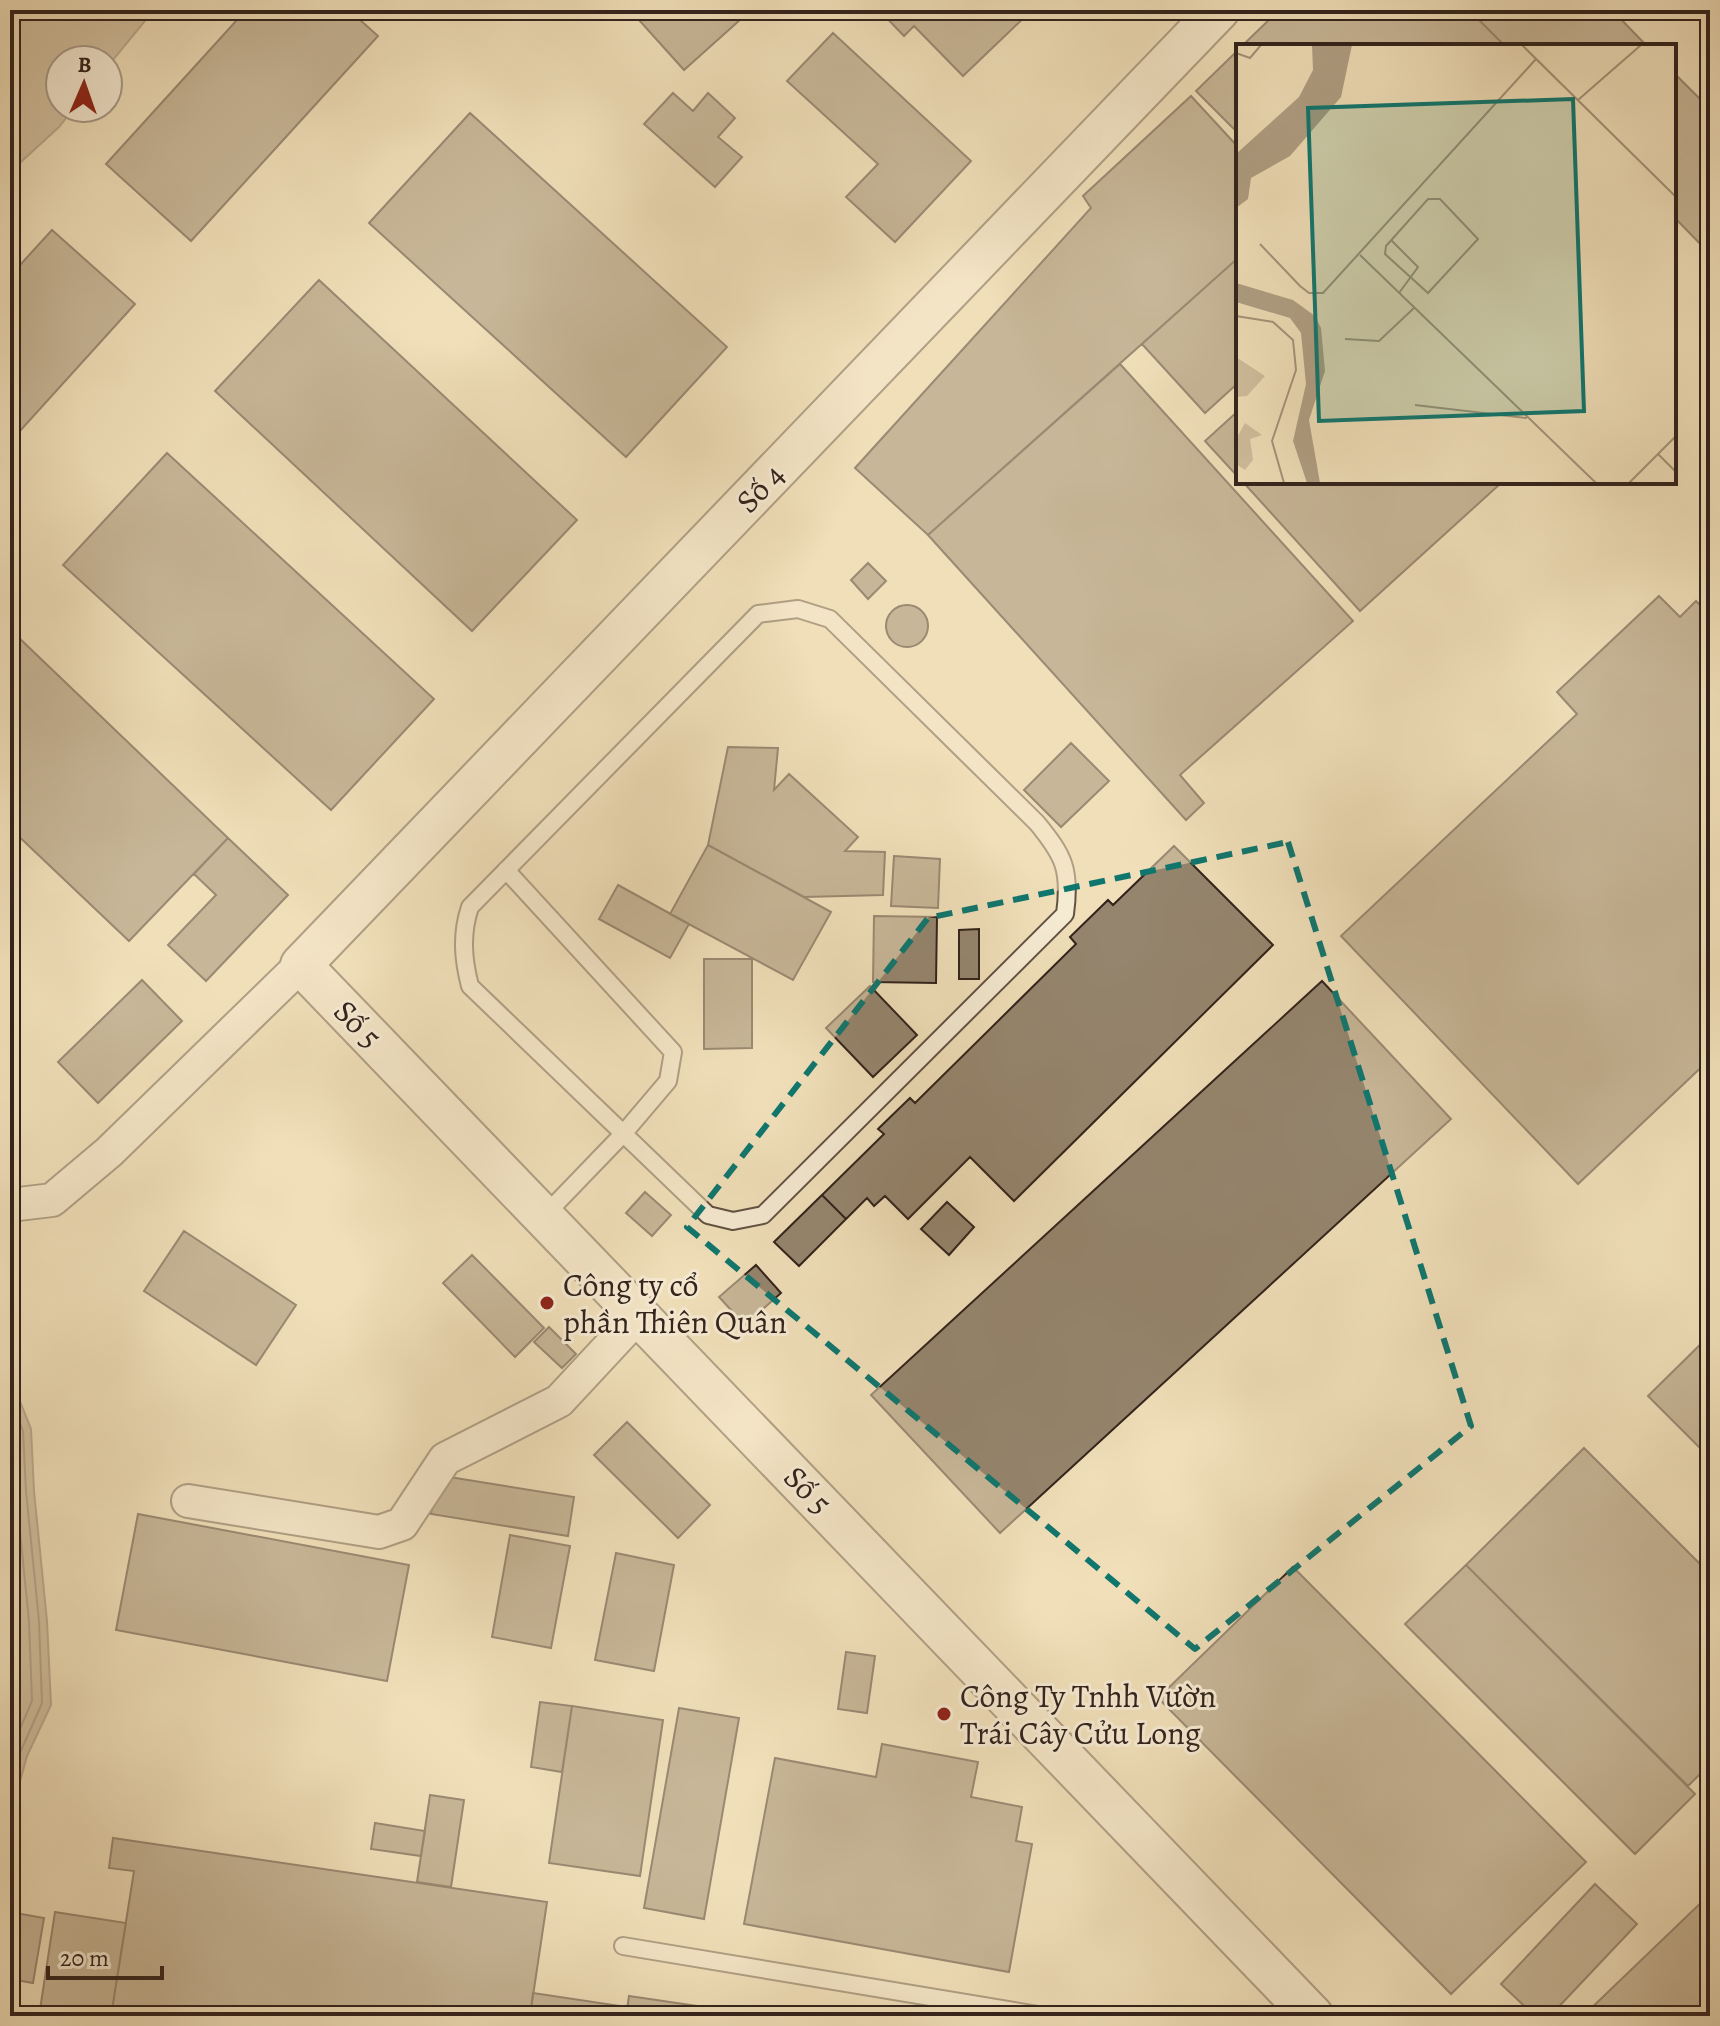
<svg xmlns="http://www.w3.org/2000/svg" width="1720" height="2026" font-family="Alegreya,serif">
	<rect width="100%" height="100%" fill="#f0dfb9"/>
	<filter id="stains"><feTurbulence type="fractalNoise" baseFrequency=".0025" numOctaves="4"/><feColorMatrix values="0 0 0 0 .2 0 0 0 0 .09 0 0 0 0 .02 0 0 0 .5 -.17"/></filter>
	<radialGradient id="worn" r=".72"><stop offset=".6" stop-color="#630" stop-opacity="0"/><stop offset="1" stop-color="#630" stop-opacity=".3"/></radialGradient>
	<path fill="#b09f84" stroke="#7e6d5a" stroke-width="2" d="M 10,10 L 154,10 L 108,66 L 108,60 L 60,60 L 60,108 L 74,108 L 59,127 L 10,172 Z
		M 10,1376 L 31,1429 L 34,1491 L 47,1621 L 51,1705 L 27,1756 L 10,1818 Z"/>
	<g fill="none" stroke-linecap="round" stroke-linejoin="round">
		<path stroke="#726150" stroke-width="2" d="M 10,1397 L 23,1431 L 26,1491 L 39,1621 L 42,1703 L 20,1753 L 10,1791
			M 10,1424 L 14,1433 L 16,1492 L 29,1621 L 32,1701 L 10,1752
			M 10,1550 L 17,1622 L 20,1699 L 10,1722"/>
	</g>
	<path fill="#95856e" stroke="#33231c" stroke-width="2" d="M 246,10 L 349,10 L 378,36 L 191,241 L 106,164 Z
		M 630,10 L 751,10 L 684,70 Z
		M 879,10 L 1032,10 L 963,76 L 914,26 L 904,36 Z
		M 1279,10 L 1491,10 L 1480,21 L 1503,44 L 1242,46 Z
		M 1491,10 L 1612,10 L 1647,46 L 1505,46 L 1480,21 Z
		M 833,33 L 971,161 L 895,242 L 846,197 L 878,164 L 787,81 Z
		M 1238,50 L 1238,133 L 1196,91 Z
		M 1674,73 L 1710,109 L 1710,254 L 1674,217 Z
		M 673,93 L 693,111 L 708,93 L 735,118 L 718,137 L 742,157 L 715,187 L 644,124 Z
		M 1191,96 L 1238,147 L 1238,258 L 928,535 L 855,468 L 1091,208 L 1083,196 Z
		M 470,113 L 727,347 L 626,457 L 369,223 Z
		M 52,230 L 135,304 L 10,442 L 10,276 Z
		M 1238,258 L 1238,383 L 1205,413 L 1142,344 Z
		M 319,280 L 577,520 L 472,631 L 215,391 Z
		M 1120,364 L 1353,621 L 1180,775 L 1204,803 L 1186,820 L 928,535 Z
		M 1238,411 L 1238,477 L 1205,441 Z
		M 167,453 L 434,699 L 331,810 L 63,565 Z
		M 1243,482 L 1498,482 L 1500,484 L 1360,611 Z
		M 868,563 L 886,581 L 868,599 L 851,580 Z
		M 1659,596 L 1680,617 L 1696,601 L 1710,615 L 1710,1059 L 1578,1184 L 1341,936 L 1577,714 L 1557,692 Z
		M886 626a21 21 0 1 1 42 0a21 21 0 1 1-42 0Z
		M 17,636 L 228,838 L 129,941 L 10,828 L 10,643 Z
		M 1071,743 L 1109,781 L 1061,827 L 1024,790 Z
		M 728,747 L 778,748 L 774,790 L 789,774 L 858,837 L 845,851 L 885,852 L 883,895 L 804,897 L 708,845 Z
		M 228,838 L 288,895 L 206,981 L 168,945 L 216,895 L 194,874 Z
		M 708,845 L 831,912 L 793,980 L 670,914 Z
		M 1174,846 L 1273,945 L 1014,1201 L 970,1157 L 908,1219 L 885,1196 L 874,1206 L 867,1198 L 846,1219 L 822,1195 L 884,1134 L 878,1129 L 910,1098 L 915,1103 L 1076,944 L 1070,937 L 1108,900 L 1113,905 Z
		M 894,856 L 940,859 L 938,908 L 891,906 Z
		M 618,885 L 689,924 L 670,958 L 599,919 Z
		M 874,916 L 937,917 L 936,983 L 873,982 Z
		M 979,929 L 979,979 L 959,979 L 959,930 Z
		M 704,959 L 752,959 L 752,1048 L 704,1049 Z
		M 142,980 L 182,1021 L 98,1103 L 58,1062 Z
		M 1322,981 L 1451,1119 L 1000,1533 L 871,1395 Z
		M 870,986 L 917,1035 L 873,1077 L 826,1028 Z
		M 645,1192 L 671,1215 L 652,1236 L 626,1213 Z
		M 822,1195 L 846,1219 L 799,1266 L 774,1242 Z
		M 947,1202 L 974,1227 L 949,1255 L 921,1229 Z
		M 184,1231 L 296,1305 L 256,1365 L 144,1291 Z
		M 472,1255 L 544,1328 L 515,1357 L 443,1283 Z
		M 756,1265 L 781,1293 L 745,1325 L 719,1297 Z
		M 549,1327 L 576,1354 L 562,1368 L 534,1342 Z
		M 1710,1335 L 1710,1458 L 1648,1396 Z
		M 627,1422 L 710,1505 L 678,1538 L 594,1455 Z
		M 1584,1448 L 1710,1574 L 1710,1764 L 1688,1786 L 1466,1565 Z
		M 437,1475 L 574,1497 L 568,1536 L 431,1514 Z
		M 138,1514 L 409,1565 L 387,1681 L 116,1630 Z
		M 510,1535 L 570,1546 L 551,1648 L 492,1637 Z
		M 616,1553 L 674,1565 L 654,1671 L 595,1660 Z
		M 1466,1565 L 1695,1794 L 1635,1854 L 1405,1624 Z
		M 1293,1567 L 1586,1862 L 1451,1994 L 1158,1698 Z
		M 846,1652 L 875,1656 L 867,1713 L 838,1709 Z
		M 540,1702 L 572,1706 L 562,1772 L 531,1767 Z
		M 572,1706 L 663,1720 L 640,1876 L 549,1863 Z
		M 679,1708 L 739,1718 L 704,1919 L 644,1908 Z
		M 882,1744 L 978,1762 L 971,1797 L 1022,1807 L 1016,1841 L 1032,1844 L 1009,1972 L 744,1924 L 775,1758 L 876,1777 Z
		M 430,1795 L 464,1800 L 451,1887 L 417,1882 Z
		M 375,1823 L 425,1831 L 421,1856 L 371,1849 Z
		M 113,1838 L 547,1902 L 530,2016 L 111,2016 L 134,1871 L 109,1868 Z
		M 1595,1884 L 1637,1924 L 1550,2016 L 1535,2016 L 1501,1984 Z
		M 1710,1894 L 1710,2016 L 1583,2016 Z
		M 10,1912 L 44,1918 L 33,1983 L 10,1979 Z
		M 55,1912 L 126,1923 L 111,2016 L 39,2016 Z
		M 533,1993 L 627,2007 L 626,2016 L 530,2016 Z
		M 629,1996 L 765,2016 L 626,2016 Z"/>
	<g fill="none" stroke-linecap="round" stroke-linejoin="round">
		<g stroke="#625243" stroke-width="20">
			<path id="service" d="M 798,609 L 830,619 L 1037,823 C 1064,856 1071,870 1065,914 L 763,1215 L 733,1221 L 708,1215 L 470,986 C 463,959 461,934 470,907 L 758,614 Z
				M 506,870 L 673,1052 L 668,1081 L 623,1134 L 544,1216
				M 623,1946 L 1044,2016"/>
		</g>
		<g stroke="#625243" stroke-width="36">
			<path id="minor" d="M 10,1205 L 52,1200 L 109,1152 L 301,965
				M 188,1501 L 379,1532 L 402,1524 L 445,1459 L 559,1401 L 639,1315"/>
		</g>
		<g stroke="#625243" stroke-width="44">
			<path id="tertiary" d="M 1219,10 L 301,965 L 1313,2016"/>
		</g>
		<use href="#service" stroke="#f5ead2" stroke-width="16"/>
		<use href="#minor" stroke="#f5ead2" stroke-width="32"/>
		<use href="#tertiary" stroke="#f5ead2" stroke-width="40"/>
	</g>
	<path d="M0 0H1720V2026H0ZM 1288,842 L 1471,1426 L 1195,1649 L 687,1227 L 928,918 Z" fill="#f0dfb9" fill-opacity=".55" fill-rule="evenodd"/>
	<path fill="none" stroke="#0f766e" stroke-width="6" stroke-dasharray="16 10" stroke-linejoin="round" d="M 1288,842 L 1471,1426 L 1195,1649 L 687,1227 L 928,918 Z"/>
	<g fill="#8f2418" stroke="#f5ead2" stroke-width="3">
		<circle cx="547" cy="1303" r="8"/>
		<circle cx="944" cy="1714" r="8"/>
	</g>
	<g text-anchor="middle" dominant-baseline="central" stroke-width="6" stroke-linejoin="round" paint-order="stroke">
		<g font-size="32" fill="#33231c" stroke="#f5ead2">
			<text transform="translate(760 488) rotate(-46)">Số 4</text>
			<text transform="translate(358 1024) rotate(46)">Số 5</text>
			<text transform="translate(808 1490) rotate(46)">Số 5</text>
		</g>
		<g font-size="32" fill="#33231c" stroke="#f5ead2" text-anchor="start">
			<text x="563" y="1285">Công ty cổ<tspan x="563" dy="37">phần Thiên Quân</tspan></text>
			<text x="960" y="1696">Công Ty Tnhh Vườn<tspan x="960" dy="37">Trái Cây Cửu Long</tspan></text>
		</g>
	</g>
	<g transform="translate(1236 44)">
		<rect width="440" height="440" fill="#f0dfb9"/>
		<path d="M 0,313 L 29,332 L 11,352 L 0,353 ZM 9,379 L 26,391 L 14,395 L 17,416 L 9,426 L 0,420 L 0,395 Z" fill="#d0bf9e"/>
		<path d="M 76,1 L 116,1 L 105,53 L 54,112 L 15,134 L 12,155 L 0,164 L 0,110 L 63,53 L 77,26 ZM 0,239 L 57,256 L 79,272 L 85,284 L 89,327 L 73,376 L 84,439 L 71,439 L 57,397 L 70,340 L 65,289 L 54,274 L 0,258 Z" fill="#b09f84"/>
		<path fill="none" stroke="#a4947a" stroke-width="2" d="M 286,1 L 440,153M 0,9 L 14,14 L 25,1M 342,56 L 405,1M 192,155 L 204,155 L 242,195 L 192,249 L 149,210 L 150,202 ZM 155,196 L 182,223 L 163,249M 24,200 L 64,242 L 73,249 L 87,249 L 300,15M 124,211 L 360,439M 0,272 L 37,278 L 57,296 L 60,326 L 36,397 L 48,439M 109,295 L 143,297 L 178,264M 179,361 L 291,374M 422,410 L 440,428M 393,439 L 440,392"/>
		<path fill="#0f766e" fill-opacity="0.15" stroke="#0f766e" stroke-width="4" d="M 337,55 L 348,367 L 83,377 L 72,64 Z"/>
		<rect width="440" height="440" fill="none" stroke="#33231c" stroke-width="4"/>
	</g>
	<rect width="1720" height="2026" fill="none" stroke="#f0dfb9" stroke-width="40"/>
	<rect x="12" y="12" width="1696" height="2002" fill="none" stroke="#33231c" stroke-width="4"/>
	<rect x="20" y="20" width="1680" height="1986" fill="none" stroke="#33231c" stroke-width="2"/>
	<g transform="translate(84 84) rotate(2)"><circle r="38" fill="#f5ead2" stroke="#a79a89" stroke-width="2"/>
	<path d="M0-6L14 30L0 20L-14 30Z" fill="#8f2418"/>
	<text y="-12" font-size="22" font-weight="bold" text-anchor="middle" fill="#33231c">B</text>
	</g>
	<path d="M48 1966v12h114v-12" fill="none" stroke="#33231c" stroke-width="4"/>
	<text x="60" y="1966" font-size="24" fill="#33231c" stroke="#f5ead2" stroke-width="6" paint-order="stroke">20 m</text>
	<rect width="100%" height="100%" filter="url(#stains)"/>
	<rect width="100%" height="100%" fill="url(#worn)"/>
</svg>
